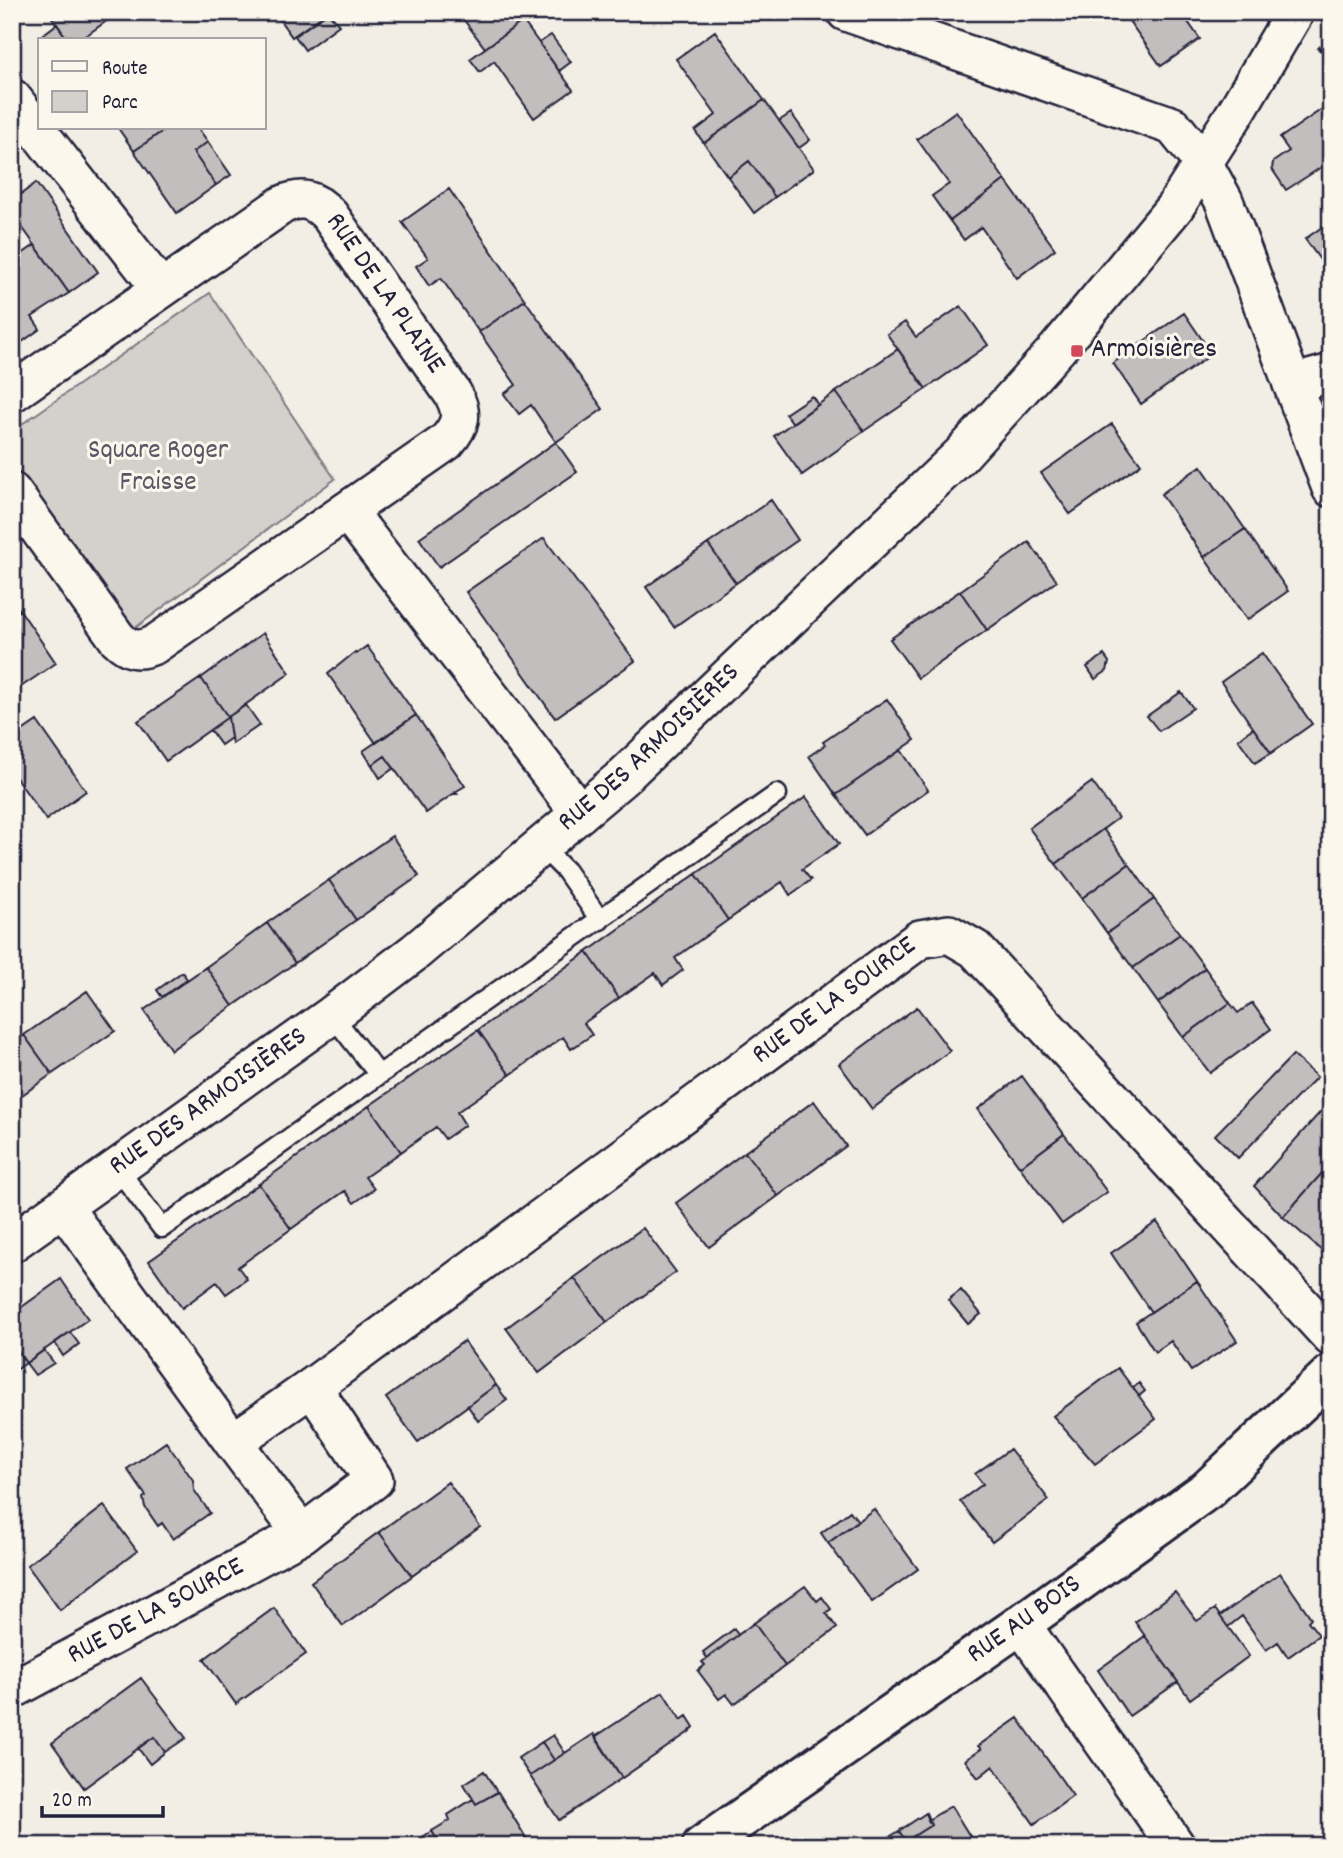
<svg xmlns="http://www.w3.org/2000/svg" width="1343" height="1858" font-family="Dekko,sans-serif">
	<rect width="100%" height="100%" fill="#f2eee5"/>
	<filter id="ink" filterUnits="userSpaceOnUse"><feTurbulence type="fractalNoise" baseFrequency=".0143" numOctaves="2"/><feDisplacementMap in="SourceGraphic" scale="14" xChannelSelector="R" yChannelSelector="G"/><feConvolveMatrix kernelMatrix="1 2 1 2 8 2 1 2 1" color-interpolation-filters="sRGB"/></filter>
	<g filter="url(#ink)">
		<path fill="#d4d1cc" stroke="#7b7a84" stroke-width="2" d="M 210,293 L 335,479 L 127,634 L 12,466 L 12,431 Z"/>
		<path fill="#c2bebe" stroke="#22223b" stroke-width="2" d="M 48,12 L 119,12 L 80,40 L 68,40 Z
			M 274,12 L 328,12 L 292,37 Z
			M 328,12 L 339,25 L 305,50 L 295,36 Z
			M 458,12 L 517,12 L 523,21 L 485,48 Z
			M 1127,12 L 1181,12 L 1200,39 L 1161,66 L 1124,14 Z
			M 523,21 L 573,90 L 534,118 L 494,61 L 480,72 L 470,59 Z
			M 57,24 L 68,40 L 44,40 L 41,36 Z
			M 715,31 L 764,100 L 704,143 L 695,131 L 716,115 L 676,59 Z
			M 551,35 L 571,62 L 559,71 L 539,43 Z
			M 764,100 L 814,169 L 775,197 L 749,161 L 728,177 L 704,143 Z
			M 1331,103 L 1331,161 L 1286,190 L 1272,169 L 1273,162 L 1289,151 L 1280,138 Z
			M 956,111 L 1005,180 L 950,221 L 932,196 L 949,184 L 917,139 Z
			M 791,113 L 810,140 L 799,148 L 779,121 Z
			M 118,128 L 167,128 L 134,151 Z
			M 167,128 L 198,128 L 208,142 L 193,152 L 216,185 L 177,213 L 134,151 Z
			M 208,142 L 231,175 L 216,185 L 193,152 Z
			M 749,161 L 775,197 L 754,213 L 728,177 Z
			M 1005,180 L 1055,249 L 1017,278 L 981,227 L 964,240 L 950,221 Z
			M 36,183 L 98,272 L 69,293 L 12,213 L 12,201 Z
			M 449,189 L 525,300 L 479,332 L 441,278 L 429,286 L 416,266 L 428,258 L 402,222 Z
			M 1331,221 L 1331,275 L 1305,239 Z
			M 35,245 L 69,293 L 32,317 L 40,329 L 19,344 L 12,334 L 12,261 Z
			M 525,300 L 603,409 L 556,442 L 531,405 L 519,414 L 504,394 L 516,385 L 479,332 Z
			M 961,306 L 988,345 L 926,389 L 887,334 L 905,322 L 916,337 Z
			M 1184,313 L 1212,354 L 1141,404 L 1113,363 Z
			M 898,349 L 926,389 L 864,431 L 836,392 Z
			M 836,392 L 864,431 L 802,475 L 774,436 Z
			M 812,396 L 818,405 L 793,423 L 785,414 Z
			M 1112,424 L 1141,464 L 1070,514 L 1041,473 Z
			M 556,442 L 577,472 L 439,567 L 419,538 Z
			M 1201,466 L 1245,529 L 1204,557 L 1161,494 Z
			M 771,500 L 798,540 L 736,583 L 708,544 Z
			M 1245,529 L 1288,591 L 1247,620 L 1204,557 Z
			M 544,538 L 635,661 L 555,718 L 466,592 Z
			M 1029,542 L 1057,581 L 987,630 L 960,591 Z
			M 708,544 L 736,583 L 674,627 L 646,587 Z
			M 960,591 L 987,630 L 918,678 L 890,639 Z
			M 12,599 L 20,610 L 12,616 Z
			M 20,610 L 56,663 L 15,691 L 12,687 L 12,616 Z
			M 263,633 L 290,673 L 228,717 L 201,678 Z
			M 367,646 L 416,715 L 376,743 L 328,674 L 355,652 L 356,654 Z
			M 1262,653 L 1312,724 L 1271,753 L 1221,682 Z
			M 1104,655 L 1109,662 L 1107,671 L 1095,679 L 1087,667 Z
			M 201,678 L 228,717 L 166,761 L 138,721 Z
			M 1181,692 L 1193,708 L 1159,731 L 1147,716 Z
			M 887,699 L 915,740 L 836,795 L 809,756 L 825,745 L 823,742 Z
			M 246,705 L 260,725 L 232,744 L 228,717 Z
			M 416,715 L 465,786 L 455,792 L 457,794 L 453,794 L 426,813 L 385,756 L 372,765 L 363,751 Z
			M 228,717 L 231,738 L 221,745 L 210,730 Z
			M 37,721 L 86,791 L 46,820 L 12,772 L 12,738 Z
			M 1253,728 L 1271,753 L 1255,763 L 1238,739 Z
			M 901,750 L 928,790 L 865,835 L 836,795 Z
			M 385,756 L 394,768 L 380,778 L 372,765 Z
			M 1092,782 L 1118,818 L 1056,864 L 1029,828 Z
			M 806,797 L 839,844 L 802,869 L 811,880 L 790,895 L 782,882 L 728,920 L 696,874 Z
			M 1103,829 L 1129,864 L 1082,898 L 1056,864 Z
			M 392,836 L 419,876 L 356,920 L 329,880 Z
			M 1129,864 L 1154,899 L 1107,933 L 1082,898 Z
			M 696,874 L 728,920 L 675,958 L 683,970 L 663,985 L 655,973 L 619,998 L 587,952 Z
			M 329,880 L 356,920 L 295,963 L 267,923 Z
			M 1154,899 L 1180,934 L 1133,968 L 1107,933 Z
			M 267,923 L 295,963 L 233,1006 L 206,967 Z
			M 1180,934 L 1205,968 L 1158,1003 L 1133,968 Z
			M 587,952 L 619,998 L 584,1023 L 592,1035 L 571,1049 L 563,1037 L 510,1075 L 478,1030 Z
			M 206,967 L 233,1006 L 171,1050 L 144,1010 Z
			M 1205,968 L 1230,1003 L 1183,1037 L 1158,1003 Z
			M 182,972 L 187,979 L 162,997 L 157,990 Z
			M 87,991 L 115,1031 L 52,1074 L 24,1035 Z
			M 1230,1003 L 1238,1013 L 1252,1003 L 1271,1029 L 1210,1073 L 1183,1037 Z
			M 917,1007 L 950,1051 L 872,1109 L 839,1064 Z
			M 478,1030 L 510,1075 L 457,1112 L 465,1125 L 445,1139 L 436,1127 L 401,1152 L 369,1106 Z
			M 24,1035 L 52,1074 L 12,1102 L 12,1044 Z
			M 1293,1055 L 1317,1077 L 1238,1158 L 1215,1135 Z
			M 1022,1076 L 1064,1134 L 1020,1167 L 978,1109 Z
			M 1331,1100 L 1331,1163 L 1283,1217 L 1254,1186 Z
			M 814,1101 L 846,1146 L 778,1196 L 745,1152 Z
			M 369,1106 L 401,1152 L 365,1177 L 374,1189 L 354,1203 L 345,1191 L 291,1229 L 259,1184 Z
			M 1064,1134 L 1107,1192 L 1062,1224 L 1020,1167 Z
			M 745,1152 L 778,1196 L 709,1247 L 676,1203 Z
			M 1331,1163 L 1331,1259 L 1283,1217 Z
			M 259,1184 L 291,1229 L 238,1267 L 247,1279 L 226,1294 L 217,1282 L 182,1308 L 149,1261 Z
			M 1157,1222 L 1197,1281 L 1151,1312 L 1111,1253 Z
			M 643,1228 L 676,1272 L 607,1322 L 574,1278 Z
			M 574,1278 L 607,1322 L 539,1373 L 506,1328 Z
			M 61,1279 L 88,1319 L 26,1363 L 12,1343 L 12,1314 Z
			M 1197,1281 L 1237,1341 L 1191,1371 L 1171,1341 L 1155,1352 L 1136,1322 Z
			M 961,1290 L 981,1314 L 968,1324 L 948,1300 Z
			M 70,1332 L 79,1344 L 63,1356 L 55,1343 Z
			M 464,1341 L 496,1385 L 418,1442 L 386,1398 Z
			M 12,1343 L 26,1363 L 12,1373 Z
			M 44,1350 L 54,1363 L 35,1375 L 26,1363 Z
			M 1118,1368 L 1156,1419 L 1095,1464 L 1053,1416 Z
			M 1139,1383 L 1145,1391 L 1139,1396 L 1133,1388 Z
			M 496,1385 L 507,1400 L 478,1421 L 468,1406 Z
			M 166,1442 L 193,1480 L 194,1490 L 210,1513 L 173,1539 L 162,1523 L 158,1526 L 145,1507 L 143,1498 L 146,1496 L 127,1469 Z
			M 1010,1449 L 1049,1500 L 992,1542 L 960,1501 L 983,1484 L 975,1474 Z
			M 448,1482 L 480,1527 L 412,1576 L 379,1532 Z
			M 104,1506 L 137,1551 L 60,1610 L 27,1565 Z
			M 874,1509 L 918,1569 L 872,1602 L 828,1543 Z
			M 850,1511 L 858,1521 L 828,1543 L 821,1533 Z
			M 379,1532 L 412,1576 L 343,1626 L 311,1582 Z
			M 1280,1573 L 1311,1618 L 1308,1621 L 1319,1635 L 1288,1657 L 1278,1642 L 1266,1650 L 1242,1616 L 1228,1627 L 1220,1616 Z
			M 805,1586 L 817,1601 L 822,1597 L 831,1609 L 826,1613 L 837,1628 L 785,1666 L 754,1623 Z
			M 1175,1592 L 1197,1621 L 1215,1609 L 1249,1656 L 1190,1699 L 1135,1622 Z
			M 274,1608 L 306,1654 L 236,1704 L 204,1659 Z
			M 754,1623 L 785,1666 L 734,1704 L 726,1694 L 719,1699 L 698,1671 L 705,1665 L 702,1662 Z
			M 734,1629 L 738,1635 L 707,1658 L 703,1652 Z
			M 1145,1636 L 1178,1682 L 1129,1716 L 1098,1670 Z
			M 141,1678 L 186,1738 L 165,1752 L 154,1737 L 84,1788 L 52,1743 Z
			M 663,1692 L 681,1720 L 687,1716 L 694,1727 L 689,1732 L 622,1778 L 595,1737 Z
			M 1018,1718 L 1073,1796 L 1034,1824 L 993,1766 L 978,1778 L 965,1760 L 981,1749 L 978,1746 Z
			M 594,1734 L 622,1778 L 559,1820 L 530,1776 Z
			M 553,1735 L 565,1753 L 554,1760 L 542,1742 Z
			M 154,1737 L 165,1752 L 150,1764 L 138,1748 Z
			M 542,1742 L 554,1760 L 530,1776 L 518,1758 Z
			M 484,1771 L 497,1792 L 476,1804 L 464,1784 Z
			M 498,1792 L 531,1846 L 441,1846 L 432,1831 L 450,1820 L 448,1815 L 473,1799 L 476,1804 Z
			M 951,1806 L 976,1846 L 908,1846 L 906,1841 L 931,1825 L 928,1820 Z
			M 926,1813 L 931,1825 L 906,1841 L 899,1831 Z
			M 432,1831 L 441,1846 L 409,1846 Z
			M 899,1831 L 906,1841 L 898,1846 L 875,1846 Z"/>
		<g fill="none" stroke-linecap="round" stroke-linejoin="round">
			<g stroke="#22223b" stroke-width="23">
				<path id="service" d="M 541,846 L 566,871 L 600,920
					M 332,1015 L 379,1075
					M 118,1169 L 162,1228 L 777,794"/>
			</g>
			<g stroke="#22223b" stroke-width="42">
				<g id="minor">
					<path d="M 846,12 L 1173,126 L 1203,163 L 1224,201 L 1331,488"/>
					<path d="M 12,98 L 161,289"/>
					<path d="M 1292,384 L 1331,373"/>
					<path id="s1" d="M 12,393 L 282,205 C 302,196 315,199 330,216 L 453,394 C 464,414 461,425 446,442 L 154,645 C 138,652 129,650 117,638 L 12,492"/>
					<path d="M 347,511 L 580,813"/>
					<path d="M 64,1208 L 233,1442 L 302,1534"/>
					<path id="s2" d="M 12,1243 L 332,1015 L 415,952 L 623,777 L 961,455 L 1058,348 L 1175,207 L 1236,112 L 1295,12"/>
					<path id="s3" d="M 233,1442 L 312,1387 L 920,939 L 949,934 L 975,949 L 1331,1337"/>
					<path d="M 1021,1624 L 1176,1846"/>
					<path id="s4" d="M 12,1690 L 302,1534 L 374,1480 L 312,1387"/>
				</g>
			</g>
			<g stroke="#22223b" stroke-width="44">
				<g id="secondary">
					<path id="s5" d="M 702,1846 L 1021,1624 L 1207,1490 L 1331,1374"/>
				</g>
			</g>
			<path stroke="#22223b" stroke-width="4.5" stroke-dasharray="5 5" stroke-linecap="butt" d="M 1318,47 L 1331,58"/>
			<use href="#service" stroke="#fbf7ec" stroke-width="18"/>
			<use href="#minor" stroke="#fbf7ec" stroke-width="37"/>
			<use href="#secondary" stroke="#fbf7ec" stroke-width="38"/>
		</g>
	</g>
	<rect fill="#d1495b" stroke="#fbf7ec" stroke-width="2.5" x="1070" y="344" width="14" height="14" rx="3.5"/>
	<g text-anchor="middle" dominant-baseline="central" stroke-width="6" stroke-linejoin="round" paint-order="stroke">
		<g font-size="28" fill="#22223b" stroke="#fbf7ec">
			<text stroke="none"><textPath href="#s1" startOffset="478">RUE DE LA PLAINE</textPath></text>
			<text stroke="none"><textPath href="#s2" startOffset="808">RUE DES ARMOISIÈRES</textPath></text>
			<text stroke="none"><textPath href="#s3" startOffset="746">RUE DE LA SOURCE</textPath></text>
			<text stroke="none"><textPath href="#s2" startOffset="242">RUE DES ARMOISIÈRES</textPath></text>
			<text stroke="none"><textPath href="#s4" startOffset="164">RUE DE LA SOURCE</textPath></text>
			<text stroke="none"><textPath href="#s5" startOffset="394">RUE AU BOIS</textPath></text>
		</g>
		<g font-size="28" fill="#22223b" stroke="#fbf7ec" text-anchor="start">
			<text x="1091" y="351">Armoisières</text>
		</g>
		<g font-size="28" fill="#575766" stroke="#fbf7ec">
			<text x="158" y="452">Square Roger<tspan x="158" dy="32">Fraisse</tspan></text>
		</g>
	</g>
	<rect width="1343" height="1858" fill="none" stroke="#fbf7ec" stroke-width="42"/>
	<rect x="21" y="21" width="1301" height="1816" fill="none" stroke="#22223b" stroke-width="2.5" filter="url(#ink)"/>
	<rect x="38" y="38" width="228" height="91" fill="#fbf7ec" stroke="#a4a2a5" stroke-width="2"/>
	<rect x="52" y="61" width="35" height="10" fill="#fbf7ec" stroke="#a4a2a5" stroke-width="2"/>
	<text x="102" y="74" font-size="21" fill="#22223b">Route</text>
	<rect x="52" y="91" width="35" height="21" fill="#d4d1cc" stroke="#a4a2a5" stroke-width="2"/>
	<text x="102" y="108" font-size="21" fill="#22223b">Parc</text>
	<path d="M42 1806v10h121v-10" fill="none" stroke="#22223b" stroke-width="3.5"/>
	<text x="52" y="1806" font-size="21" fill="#22223b" stroke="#fbf7ec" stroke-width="5" paint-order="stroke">20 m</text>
</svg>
